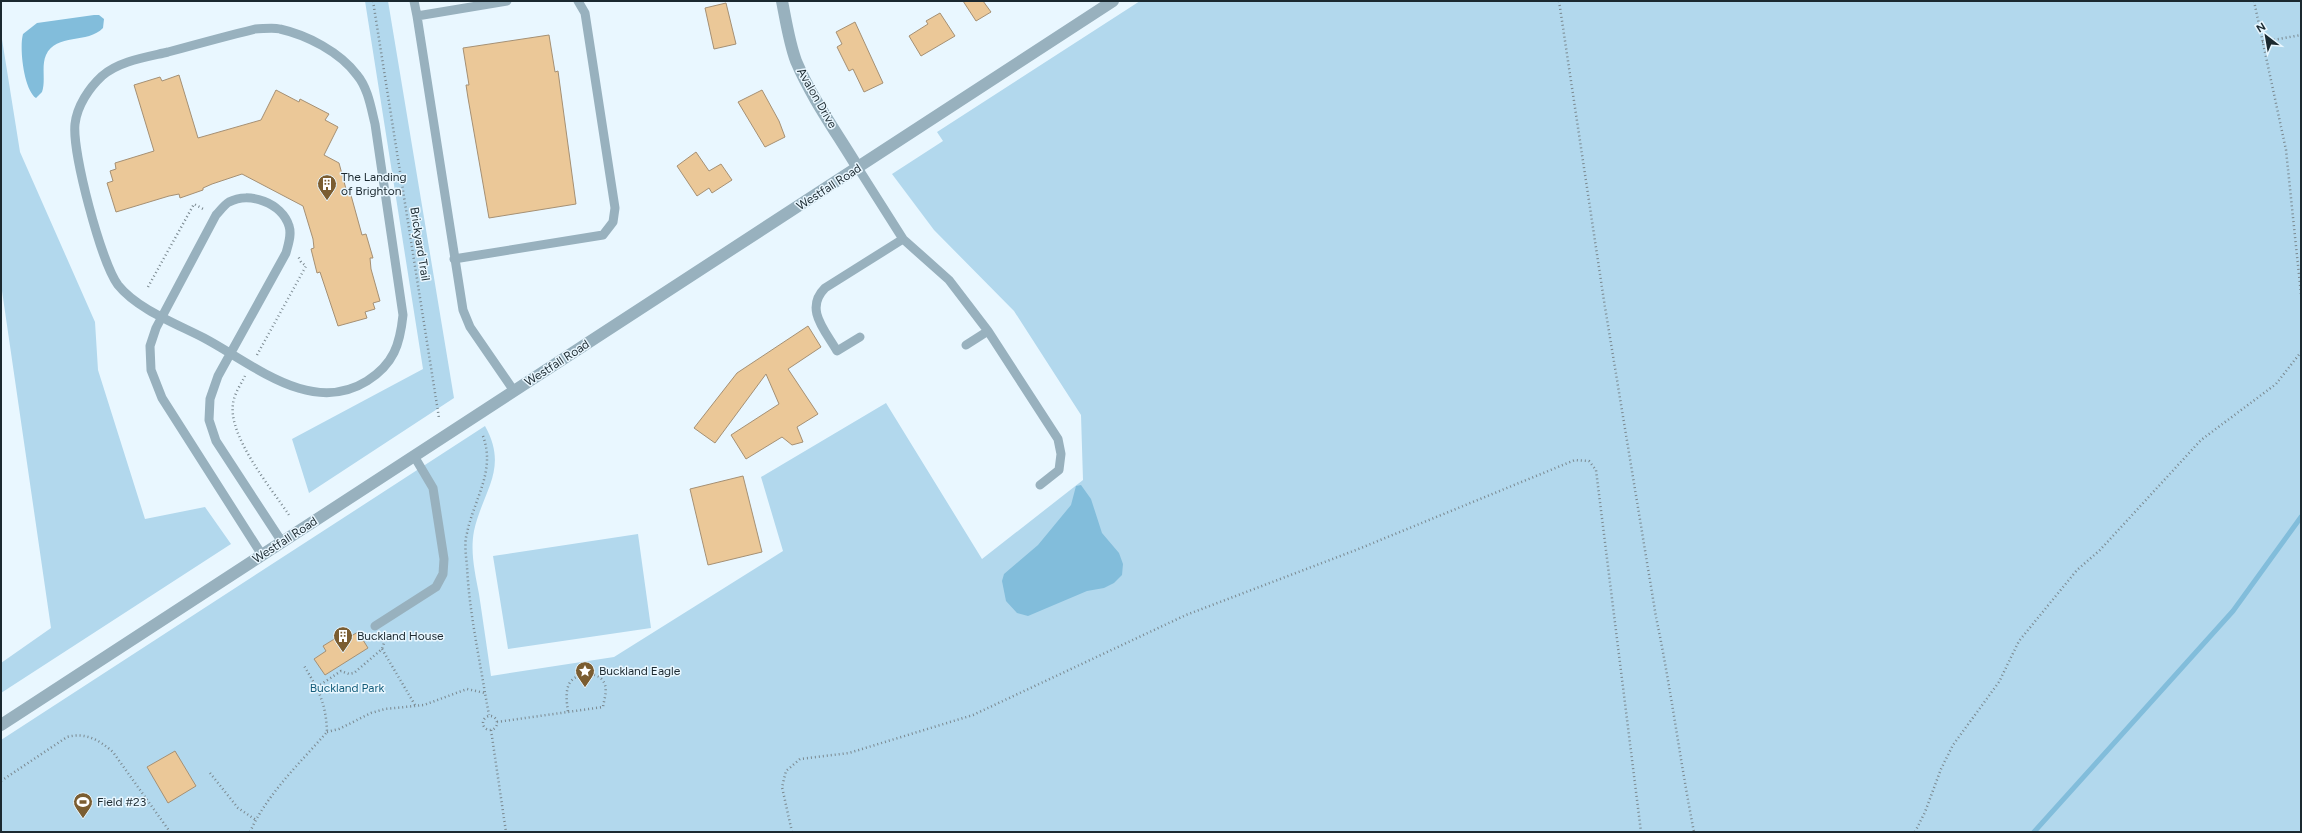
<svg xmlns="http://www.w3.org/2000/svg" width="2302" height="833" font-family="Figtree,sans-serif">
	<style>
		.green { fill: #b2d8ed }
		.water { fill: #82bddb }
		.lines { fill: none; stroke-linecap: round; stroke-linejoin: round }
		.stream { stroke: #82bddb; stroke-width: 5 }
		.building { fill: #ebc898; stroke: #a59074 }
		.path { stroke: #7a888f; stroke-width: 2.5; stroke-dasharray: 1 3; stroke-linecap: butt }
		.service { stroke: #98b1be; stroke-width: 9 }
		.minor { stroke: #98b1be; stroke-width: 12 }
		.tertiary { stroke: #98b1be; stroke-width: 12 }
		.labels { text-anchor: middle; stroke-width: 3; stroke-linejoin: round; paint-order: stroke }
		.street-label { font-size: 12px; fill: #1b2930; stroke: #e9f7ff }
		.poi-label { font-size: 12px; fill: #1b2930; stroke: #e9f7ff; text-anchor: start }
		.park-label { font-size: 12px; fill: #145d7b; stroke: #e9f7ff }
	</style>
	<rect width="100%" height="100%" fill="#e9f7ff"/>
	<!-- green -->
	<path class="green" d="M365 1H388L454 398 309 493 292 439 423 369Z
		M1140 1H2301V832H1V740L485 426C509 469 483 490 474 531 470 552 475 573 479 594 483 621 487 648 491 676L614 657 783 551 761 477 886 403 982 559 1083 480 1081 415 1014 311 934 230 892 174 943 141 937 132Z
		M1 33 20 152 95 322 98 370 145 519 205 507 231 544 1 693V663L51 628 1 284Z
		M638 534 651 628 508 649 493 556Z"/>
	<!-- water -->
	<path class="water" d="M94 15H99L104 19 103 28C88 44 56 33 46 55 41 66 46 81 42 92L36 98C24 90 19 48 23 34L37 23Z
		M1081 485 1091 499 1102 533 1119 553 1123 564 1122 575 1114 583 1104 588 1087 591 1028 616 1017 613 1006 601 1002 581 1004 574 1038 545 1071 505 1076 486Z"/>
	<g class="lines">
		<!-- stream -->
		<path class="stream" d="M2034 832 2233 611 2301 517"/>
	</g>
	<!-- building -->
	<path class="building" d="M963 1H983L991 12 976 21Z
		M726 3 736 44 714 49 705 8Z
		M940 13 955 36 921 56 909 36 928 24 926 21Z
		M855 22 883 83 864 92 853 69 849 71 837 47 842 44 836 32Z
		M549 35 555 72 558 71 576 204 489 218 468 98 466 85H469L463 48Z
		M179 75 198 138 261 120 276 90 299 102 300 99 329 114 325 120 338 127 324 155 339 163 346 189 349 188 362 235 366 234 373 258H370L371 269 380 301 373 303 375 309 365 312 367 318 338 326 320 272 317 273 311 249 314 248 313 239 303 206 242 174 212 184 203 188V190L180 198 179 194 169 196 116 212 107 183 113 181 110 171 116 169 115 163 154 151 134 85 160 77 162 81Z
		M762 90 779 121 785 137 765 147 738 102Z
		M696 152 709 171 721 164 732 180 712 193 709 188 697 196 677 166Z
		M808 326 821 347 788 369 818 414 797 427 803 442 792 445 782 437 746 459 731 435 779 404 766 374 715 443 694 428 737 373Z
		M743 476 762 552 708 565 690 489Z
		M358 632 368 648 325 675 314 659 326 651 323 646 336 638 339 643Z
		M175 751 196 786 168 803 147 767Z"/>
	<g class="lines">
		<!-- path -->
		<path class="path" d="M373 1 439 418
			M1559 1 1604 301 1656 617C1671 688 1680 761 1694 832
			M2254 1 2286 150 2301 294
			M2262 42 2301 35
			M148 287 194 204 205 210
			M257 355 306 266 301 262 298 256
			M245 376C241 384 234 394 233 404 228 436 271 488 289 515
			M483 436C496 471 474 499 467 533 464 543 466 556 467 566 469 609 478 651 485 693
			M382 649 415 705
			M317 687 341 671 349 674 354 673 382 649 384 643 381 637
			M483 723a7 7 0 1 1 14 0a7 7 0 1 1-14 0Z
			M497 722 603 707C604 700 607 692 605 685 601 670 576 671 569 684 565 693 567 703 568 712
			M491 730 506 832
			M327 732 339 729 371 713 385 709 424 705 467 689 485 693 489 715
			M210 773 238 808 256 820
			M1 781 67 737C86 732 99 740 113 752L170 832
			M250 832C267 794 300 763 327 732 326 702 318 689 303 664
			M792 832 782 787 786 771 800 759 849 753 973 715 1186 615 1356 550 1575 460 1589 461 1596 470 1641 832
			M1915 832 1925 812 1941 769 1953 745 1999 682 2019 641 2077 570 2100 550 2201 440 2276 384 2301 352"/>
		<!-- service -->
		<path class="service" d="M414 1 417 16
			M507 1 417 16 463 310 470 327 514 391
			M255 29C263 29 272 27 280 29 307 35 340 52 357 75 368 88 371 108 375 124L403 315C400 344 394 364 367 381 311 416 253 364 204 338 177 324 137 309 118 285 101 262 72 152 75 124 77 106 89 88 102 76 119 61 147 57 168 52 197 44 226 36 255 29Z
			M858 168 903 239 949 280 988 331 1058 439 1061 454 1059 470 1040 485
			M454 259 603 235 613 222 615 208 585 13 578 1
			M860 337 837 351C825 330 804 309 825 288L903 239
			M966 345 988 331
			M262 555 162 398 151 370 150 346 156 328 216 215C220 211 224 205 229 202 249 191 282 203 289 226 292 235 288 245 286 253L218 376 210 399 209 420 216 441 282 542
			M375 626 436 587 443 574 444 559 433 488 414 456"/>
		<!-- minor -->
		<path class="minor" d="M782 1C786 21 789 42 796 61 812 99 837 133 858 168"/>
		<!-- tertiary -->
		<path class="tertiary" d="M1 725 1113 1"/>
	</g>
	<!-- icons -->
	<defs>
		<g id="building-pin" transform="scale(1)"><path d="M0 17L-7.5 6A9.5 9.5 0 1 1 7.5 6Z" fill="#7b5d31" stroke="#e9f7ff"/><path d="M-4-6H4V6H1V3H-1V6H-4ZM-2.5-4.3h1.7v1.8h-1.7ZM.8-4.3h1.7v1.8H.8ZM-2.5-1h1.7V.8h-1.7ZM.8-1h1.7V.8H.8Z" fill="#fff"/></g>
		<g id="sight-pin" transform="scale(1)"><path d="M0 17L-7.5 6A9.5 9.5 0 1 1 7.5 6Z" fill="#7b5d31" stroke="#e9f7ff"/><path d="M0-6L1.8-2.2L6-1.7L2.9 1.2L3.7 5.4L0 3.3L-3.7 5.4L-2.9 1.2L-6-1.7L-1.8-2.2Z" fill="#fff"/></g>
		<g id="stadium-pin" transform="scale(1)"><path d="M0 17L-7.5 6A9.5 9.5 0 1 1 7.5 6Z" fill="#7b5d31" stroke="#e9f7ff"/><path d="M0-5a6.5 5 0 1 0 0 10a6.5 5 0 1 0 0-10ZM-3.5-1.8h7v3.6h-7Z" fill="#fff"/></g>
	</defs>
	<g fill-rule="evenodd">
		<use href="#building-pin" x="327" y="184"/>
		<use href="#building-pin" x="343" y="636"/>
		<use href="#sight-pin" x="585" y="671"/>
		<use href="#stadium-pin" x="83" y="802"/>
	</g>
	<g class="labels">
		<!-- street labels -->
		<g class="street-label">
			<text transform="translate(817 98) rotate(60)" y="4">Avalon Drive</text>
			<text transform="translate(829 187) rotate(-33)" y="4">Westfall Road</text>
			<text transform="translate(420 244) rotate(81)" y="4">Brickyard Trail</text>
			<text transform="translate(557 363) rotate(-33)" y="4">Westfall Road</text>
			<text transform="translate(285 540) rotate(-33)" y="4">Westfall Road</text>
		</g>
		<!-- poi labels -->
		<g class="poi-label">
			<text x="341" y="181">The Landing<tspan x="341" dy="14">of Brighton</tspan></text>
			<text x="357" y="640">Buckland House</text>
			<text x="599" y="675">Buckland Eagle</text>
			<text x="97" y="806">Field #23</text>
		</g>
		<!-- park labels -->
		<g class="park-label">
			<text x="347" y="692">Buckland Park</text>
		</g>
	</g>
	<!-- border -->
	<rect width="2302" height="833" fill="none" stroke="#1b2930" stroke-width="4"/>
	<!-- north arrow -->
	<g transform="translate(2266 36) rotate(329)" stroke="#e9f7ff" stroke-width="3" paint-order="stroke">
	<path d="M0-3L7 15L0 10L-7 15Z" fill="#1b2930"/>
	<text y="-6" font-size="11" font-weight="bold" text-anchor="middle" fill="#1b2930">N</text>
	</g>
</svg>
